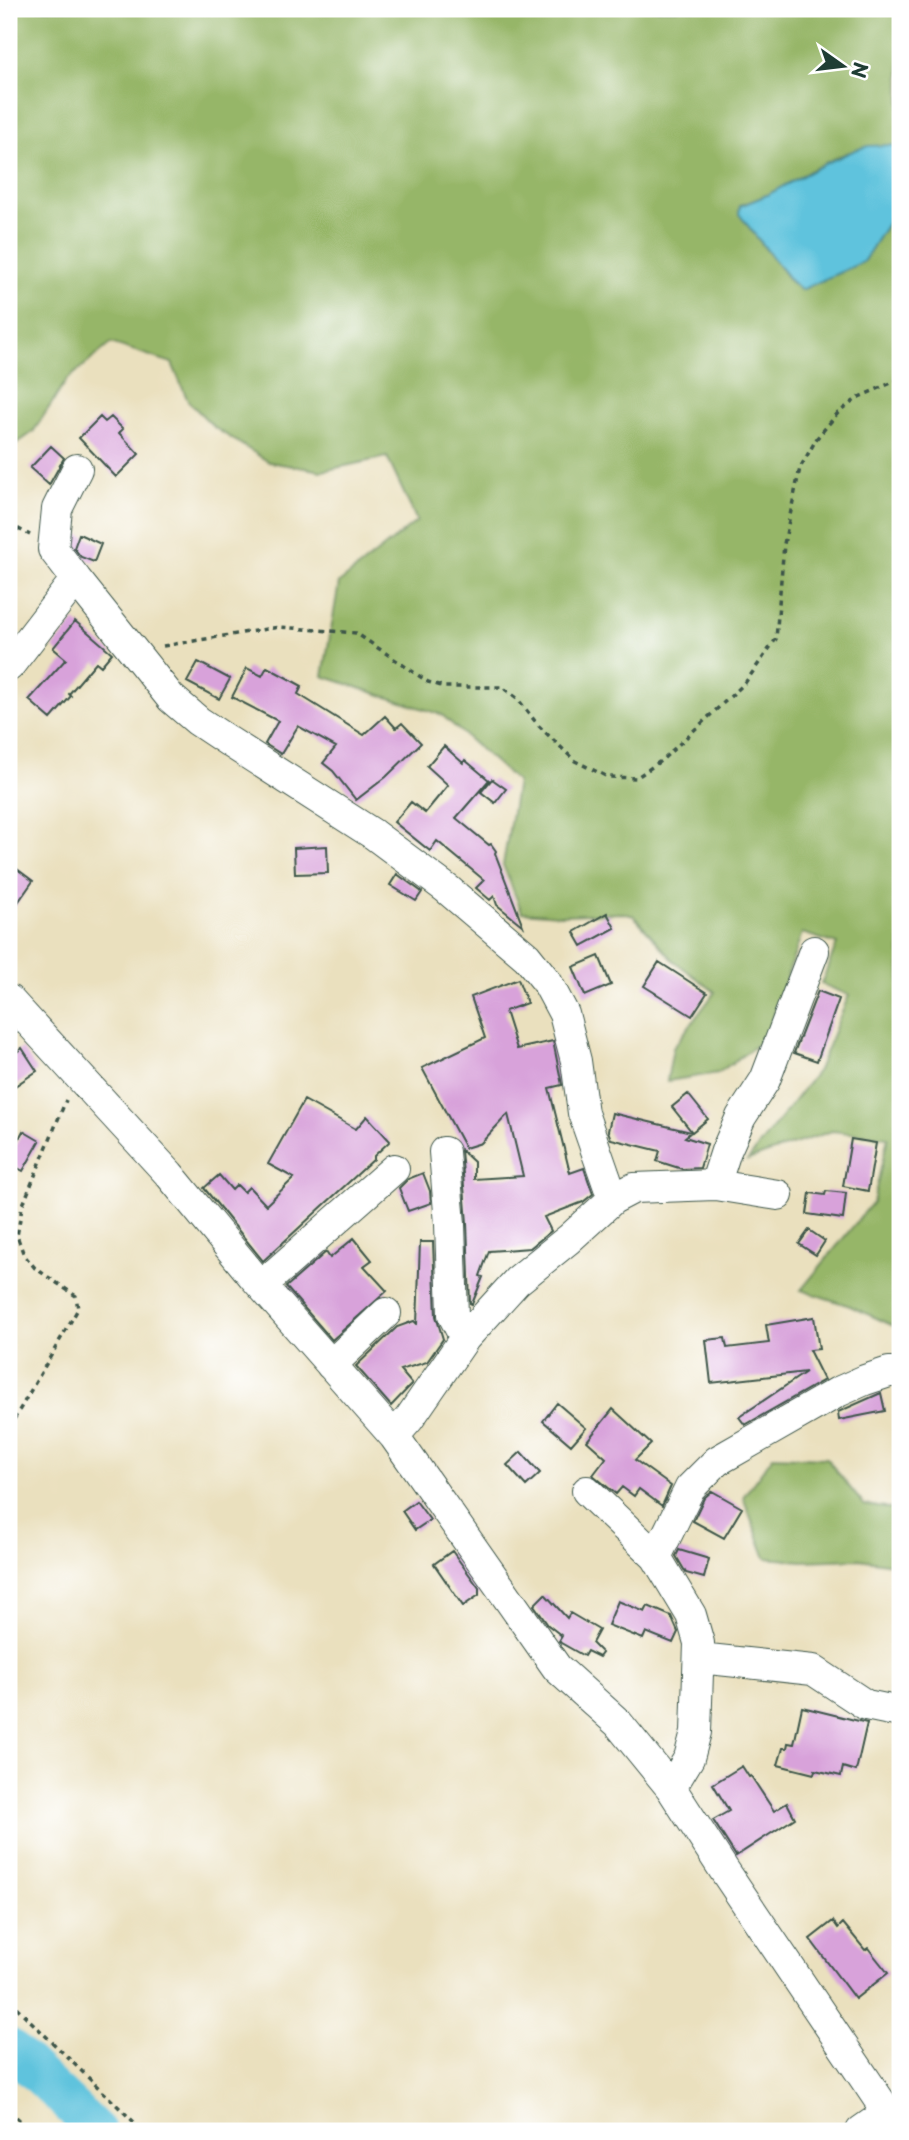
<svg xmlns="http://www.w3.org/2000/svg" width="909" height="2140" font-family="'Playpen Sans',sans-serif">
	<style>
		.forest { fill: #96b668; stroke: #5a7a4e; stroke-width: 2 }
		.water { fill: #5fc3dd; stroke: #3f8088; stroke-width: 2 }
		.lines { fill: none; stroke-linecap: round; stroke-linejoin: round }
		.river { stroke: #5fc3dd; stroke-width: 38 }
		.building { fill: #d8a2da }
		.minor-casing { stroke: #3d5549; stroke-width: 32 }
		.path { stroke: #3d5549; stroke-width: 3.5; stroke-dasharray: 5 5; stroke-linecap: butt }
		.minor { stroke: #fff; stroke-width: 30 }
	</style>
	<rect width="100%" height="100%" fill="#fff"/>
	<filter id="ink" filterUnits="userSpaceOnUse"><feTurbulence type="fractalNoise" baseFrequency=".0143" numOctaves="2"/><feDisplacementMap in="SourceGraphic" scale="14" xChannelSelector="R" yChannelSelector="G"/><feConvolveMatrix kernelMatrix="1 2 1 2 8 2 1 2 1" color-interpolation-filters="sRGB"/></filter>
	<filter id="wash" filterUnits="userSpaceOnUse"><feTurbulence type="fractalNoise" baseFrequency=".00686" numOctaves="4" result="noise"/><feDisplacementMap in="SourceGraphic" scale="28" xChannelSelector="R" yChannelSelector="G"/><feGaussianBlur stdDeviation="1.57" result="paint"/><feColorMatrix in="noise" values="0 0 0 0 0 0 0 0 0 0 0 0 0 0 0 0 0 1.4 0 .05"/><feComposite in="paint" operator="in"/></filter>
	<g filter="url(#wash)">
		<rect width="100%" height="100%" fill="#eae0be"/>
		<!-- forest -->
		<path class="forest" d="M9 9H900V148C858 136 807 174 771 193 761 198 751 202 740 205L739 214 790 281 801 290 863 262 900 203V1329L850 1306 801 1290 873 1202 888 1137 832 1131 748 1160 818 1070 849 995 821 984 837 944 802 933 765 1039 718 1073 667 1081 673 1048 715 992 674 961 634 916 623 913 559 915 522 912 503 865 517 782 442 715 323 676 339 583 417 521 387 457 322 471 269 462 215 428 188 401 172 363 111 343 67 380 33 432 9 449Z
			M773 1456 826 1458 864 1505 900 1510V1565L859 1559 802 1561 766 1558 743 1497Z"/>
		<!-- water -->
		<path class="water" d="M891 145 900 148V203L863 262 801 290 791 281 739 214 740 206 767 195 822 165 855 150 868 146Z"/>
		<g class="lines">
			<!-- river -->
			<path class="river" d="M9 2047 97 2131"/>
		</g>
		<g id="blocks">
			<!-- building -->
			<path class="building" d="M100 417 105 422 111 417 123 429 119 433 139 454 116 477 79 438Z
				M51 446 64 458 49 485 30 468Z
				M79 534 101 544 94 562 81 557 74 548Z
				M75 621 112 653 101 666 96 662 69 694 71 696 51 719 29 700 66 659 53 648Z
				M198 662 230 679 219 699 187 682Z
				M267 667 302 686 298 694 364 735 385 716 396 728 402 723 421 743 386 777 356 800 333 771 323 763 336 747 298 726 281 754 265 744 278 721 232 697 247 668 262 676Z
				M444 746 463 763 465 760 489 780 456 818 489 845 491 844 496 851 495 853 523 926 497 905 494 896 490 900 476 888 484 880 437 841 430 851 394 822 411 802 425 813 448 785 427 766Z
				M492 779 506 789 495 803 481 792Z
				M327 846 328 873 295 874 294 848Z
				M9 863 33 881 9 915Z
				M397 874 422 892 416 901 390 885Z
				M607 913 615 928 582 946 574 932Z
				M599 956 611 985 585 996 573 967Z
				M659 962 707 993 692 1016 644 986Z
				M518 979 527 1003 505 1011 517 1049 553 1041 562 1085 549 1088 570 1173 584 1168 593 1194 583 1202 544 1217 551 1231 530 1248 489 1251 480 1276 483 1277 472 1304 470 1303 467 1223 461 1150 474 1162V1179L523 1176 508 1114 481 1143 465 1148 422 1068 485 1038 471 997Z
				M818 991 839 999 817 1061 794 1053Z
				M22 1048 37 1071 9 1090V1058Z
				M688 1094 708 1119 692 1132 672 1107Z
				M304 1100 356 1129 367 1116 390 1141 374 1156V1159L263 1261 204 1188 219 1175 232 1190 237 1185 244 1192 249 1187 266 1205 294 1178 268 1164Z
				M612 1113 691 1132 685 1137 707 1144 700 1168 682 1169 657 1161 660 1151 611 1139 608 1131Z
				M23 1131 40 1141 23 1171 9 1163V1157Z
				M851 1139 876 1143 868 1191 843 1186Z
				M423 1173 430 1191 431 1203 408 1211 399 1188 408 1179Z
				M826 1191 846 1193 843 1219 807 1214 810 1193 825 1195Z
				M809 1230 825 1241 816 1255 799 1244Z
				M354 1238 372 1260 364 1266 387 1291 332 1340 286 1287 326 1252 330 1258Z
				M420 1242H433L436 1316 443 1339 427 1362 400 1370 412 1384 391 1406 356 1366 397 1327 414 1321 417 1324Z
				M814 1317 819 1349 809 1350 824 1380 745 1425 739 1417 806 1372 711 1383 706 1340 725 1338 727 1348 769 1343 766 1325Z
				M881 1393 885 1411 839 1420 838 1412Z
				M557 1403 586 1428 571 1445 543 1421Z
				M613 1409 651 1444 635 1460 671 1486 662 1506 639 1489 634 1496 622 1487 616 1494 593 1475 606 1458 587 1441Z
				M521 1452 540 1473 526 1486 507 1465Z
				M712 1491 742 1508 724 1538 693 1521 704 1498Z
				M416 1501 430 1520 415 1530 402 1511Z
				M679 1550 709 1559 704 1578 686 1573 676 1556Z
				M452 1551 479 1588V1595L463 1606 434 1564Z
				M545 1594 567 1618 570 1613 599 1630 592 1643 602 1653 599 1657 587 1651 584 1656 561 1643 559 1641 562 1636 548 1625 534 1605Z
				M618 1601 645 1612 648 1606 671 1616 678 1632 673 1643 646 1632 643 1639 608 1625Z
				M802 1707 867 1723 856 1771 843 1767 841 1776 815 1770 814 1774 778 1765 783 1748H787L788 1743 794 1744Z
				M742 1766 749 1777 751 1776 774 1811 787 1803 795 1818 736 1856 713 1820 729 1811 713 1784Z
				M833 1921 838 1928 843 1923 865 1950 868 1948 888 1973 855 1999 810 1939Z"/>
		</g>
	</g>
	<g filter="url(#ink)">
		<use href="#blocks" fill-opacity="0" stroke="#3d5549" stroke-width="2"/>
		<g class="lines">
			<!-- minor casing -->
			<g class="minor-casing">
				<path id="minor" d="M76 579 53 549 57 509 77 469
					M9 666 76 579 171 698 198 721 228 741 373 834 447 889 527 957 547 982 564 1014 576 1061 583 1113 613 1199 569 1239 517 1281 465 1338 409 1419 394 1436
					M9 1000 169 1174 253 1276 394 1436 557 1668 618 1723 671 1788 724 1870 900 2131
					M444 1152 450 1224 453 1315 465 1338
					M715 1185 726 1151 741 1117 765 1080 814 951
					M613 1199 634 1188 715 1185 778 1195
					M262 1285 394 1169
					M331 1365 386 1313
					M587 1491 656 1557
					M699 1658 813 1670 866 1705 900 1712
					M671 1788 689 1758 696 1732 699 1643 691 1615 656 1557 690 1488 717 1461 838 1392 865 1380 889 1372H900
					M861 2131 888 2112"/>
			</g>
			<!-- path -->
			<path class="path" d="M9 524 30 535
				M163 646 279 627 356 633 428 682 445 687H502L517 698 538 725 575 761 608 777 636 778 662 760 745 683 776 639 784 544 800 468 817 438 838 413 859 397 900 379
				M9 1428 78 1309 76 1296 35 1268 24 1255 17 1236 22 1207 66 1100
				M9 2000 143 2131
				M9 2110 31 2131"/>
			<!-- minor -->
			<use href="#minor" class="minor"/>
		</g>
	</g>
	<!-- margin -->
	<rect width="909" height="2140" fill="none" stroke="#fff" stroke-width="35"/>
	<!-- north arrow -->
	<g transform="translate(843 66) rotate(104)" stroke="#ffffff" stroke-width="5" paint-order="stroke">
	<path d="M0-5L12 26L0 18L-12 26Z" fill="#1f3d34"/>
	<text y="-10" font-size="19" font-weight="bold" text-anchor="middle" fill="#1f3d34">N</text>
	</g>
</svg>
